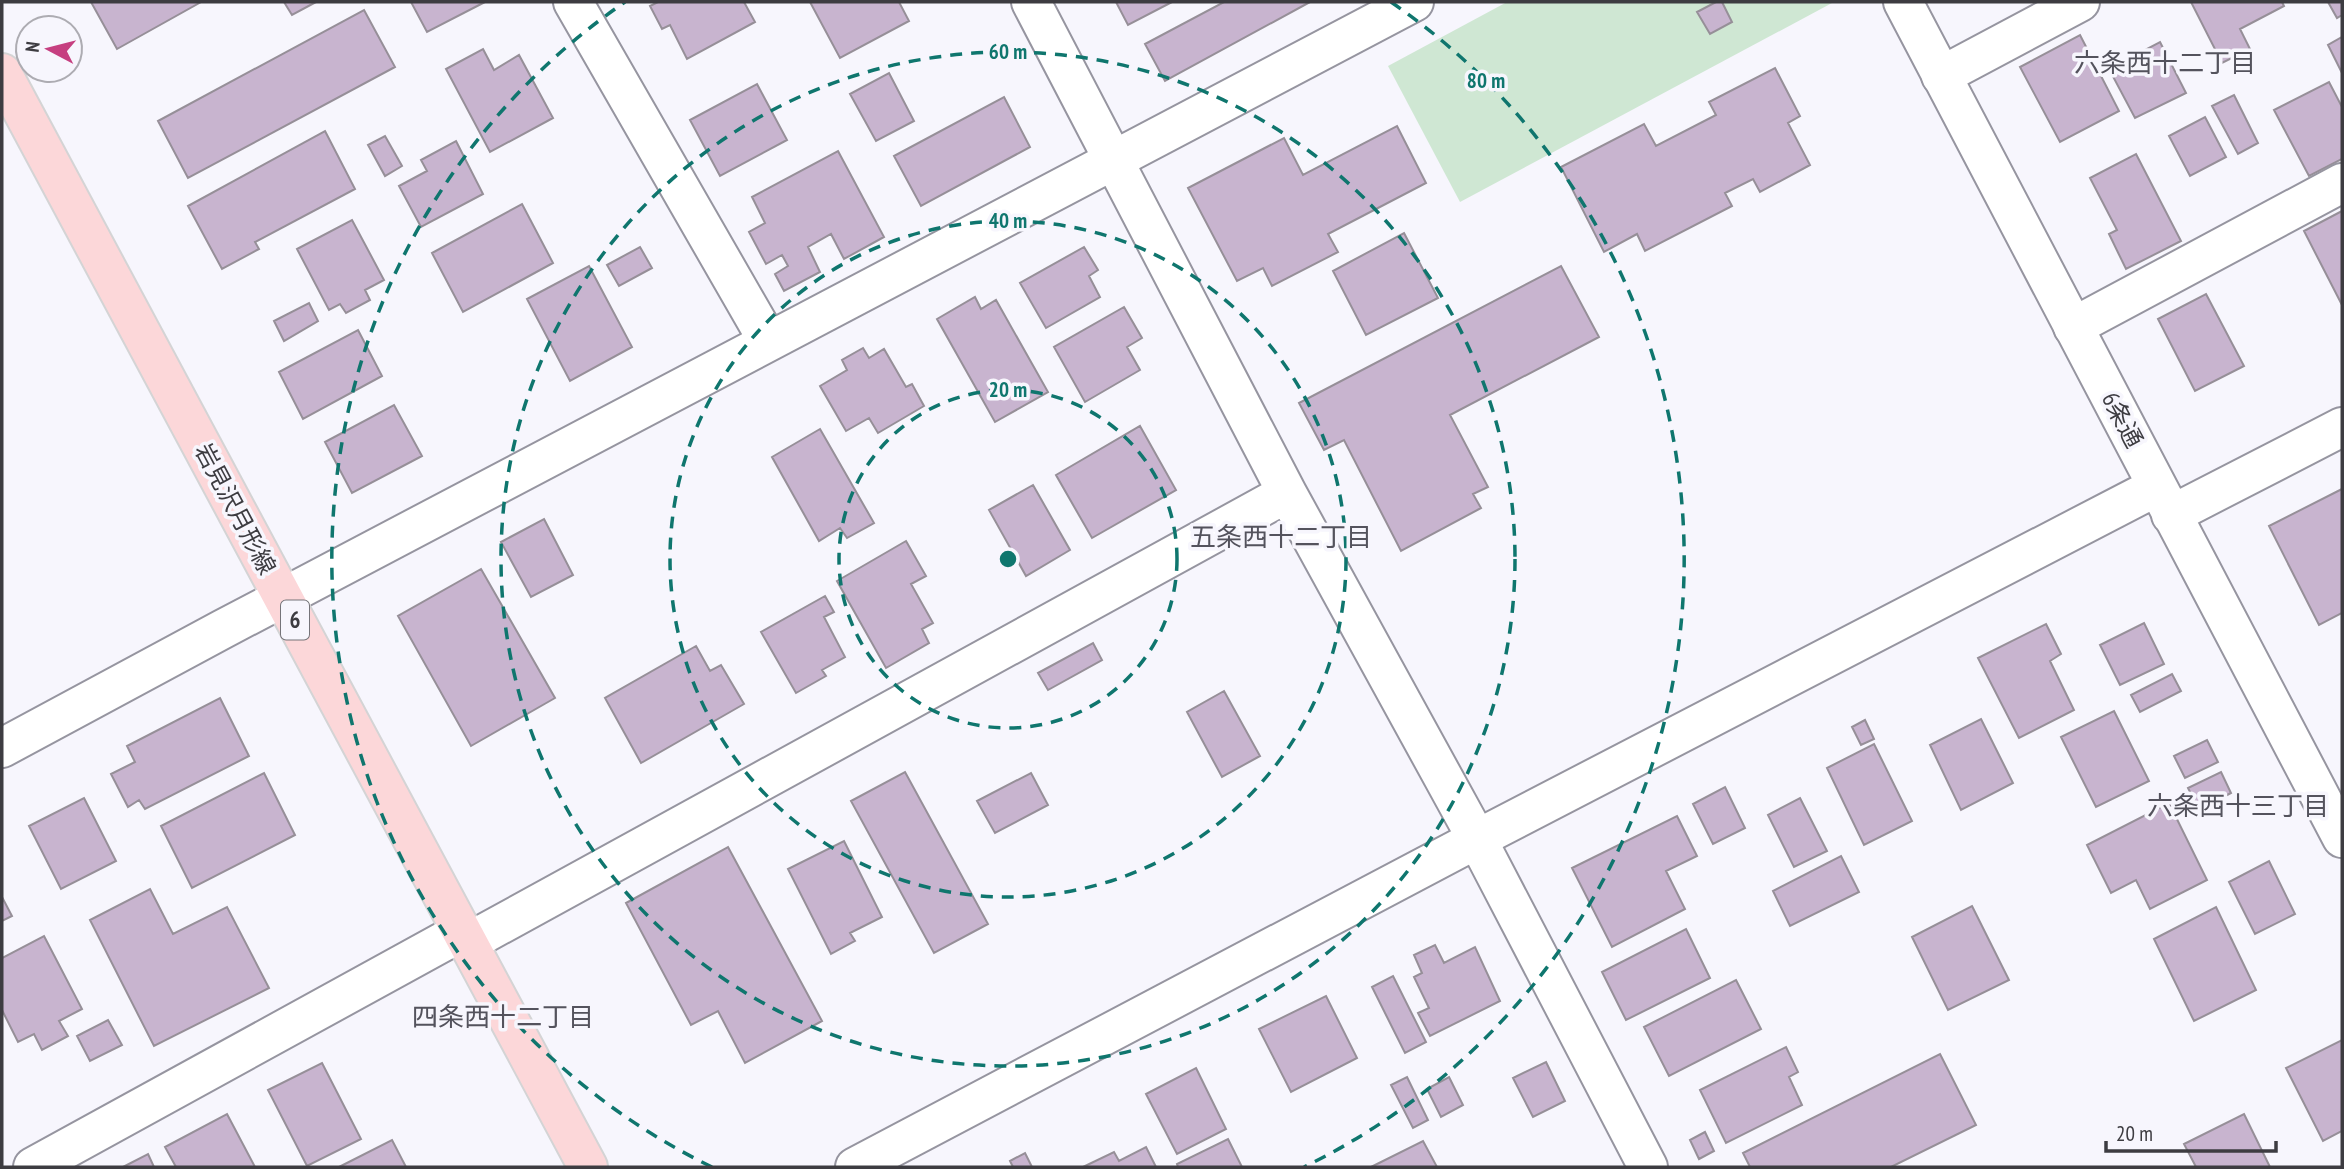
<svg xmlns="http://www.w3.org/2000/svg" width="2344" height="1169" font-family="'PT Sans Narrow','Noto Sans JP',sans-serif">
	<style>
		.green { fill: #cfe7d3 }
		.building { fill: #c8b4cf; stroke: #968f98; stroke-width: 2 }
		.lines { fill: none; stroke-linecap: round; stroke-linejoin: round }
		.minor-casing { stroke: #9695a0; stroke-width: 42 }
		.tertiary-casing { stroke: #9695a0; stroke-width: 42 }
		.primary-casing { stroke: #d4d4d5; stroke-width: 42 }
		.minor { stroke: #fff; stroke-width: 38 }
		.tertiary { stroke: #fff; stroke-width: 38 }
		.primary { stroke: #fcd7d9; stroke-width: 38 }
		.ring { fill: none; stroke: #0f766e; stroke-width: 3.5; stroke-dasharray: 12 9 }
		.labels { text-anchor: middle; stroke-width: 7; stroke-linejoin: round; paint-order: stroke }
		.shield { fill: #f7f6fd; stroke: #757479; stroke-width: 2 }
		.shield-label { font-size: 23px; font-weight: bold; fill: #3d3c41 }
		.street-label { font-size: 24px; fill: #3d3c41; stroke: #f7f6fd }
		.neighbourhood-label { font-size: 26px; fill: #54535d; stroke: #f7f6fd }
		.centre { fill: #0f766e; stroke: #f7f6fd; stroke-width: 3.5 }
		.ring-label { font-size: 21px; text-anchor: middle; font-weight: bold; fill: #0f766e; stroke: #f7f6fd; stroke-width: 7; stroke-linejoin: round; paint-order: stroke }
	</style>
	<rect width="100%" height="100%" fill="#f7f6fd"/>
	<!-- green -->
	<path class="green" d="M1507 2H1831L1832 3 1460 202 1388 66Z"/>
	<!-- building -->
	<path class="building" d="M91 2H201L117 49Z
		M284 2H316L292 15Z
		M411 2H485L427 32Z
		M658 2H744L755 22 687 59 670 25 662 29 650 6Z
		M810 2H899L909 21 840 58Z
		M1116 2H1172L1128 25Z
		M1224 2H1310L1165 81 1145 44Z
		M1716 2H1722L1732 22 1710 34 1697 12Z
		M2191 2H2282L2284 6 2240 29 2250 49 2222 63Z
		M2328 2H2342V15L2337 18Z
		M364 10 395 67 188 178 158 121Z
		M2080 35 2119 111 2060 142 2020 67Z
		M2342 37V73L2328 45Z
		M2160 42 2186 93 2135 118 2109 69Z
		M483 49 494 70 519 55 553 118 490 152 446 69Z
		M1775 68 1800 116 1788 123 1810 165 1760 192 1753 179 1725 193 1732 206 1645 251 1637 234 1604 252 1561 167 1644 124 1656 146 1716 115 1709 102Z
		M889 73 914 121 876 141 850 94Z
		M2329 82 2342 107V159L2309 176 2274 110Z
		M757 84 787 140 720 176 690 120Z
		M2234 95 2258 143 2238 154 2212 106Z
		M1004 97 1030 147 921 206 894 156Z
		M2205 117 2226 157 2190 176 2169 136Z
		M1397 126 1426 183 1328 234 1338 252 1272 286 1263 268 1237 281 1188 188 1284 138 1303 175Z
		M325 131 355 189 255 242 259 249 222 269 188 206Z
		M385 136 402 166 385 176 368 145Z
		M456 141 483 194 421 227 399 186 427 171 421 160Z
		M838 151 884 237 844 259 831 234 808 247 820 272 784 291 775 274 788 266 782 255 766 264 749 232 765 223 752 197Z
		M2136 154 2181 241 2126 269 2109 234 2117 230 2090 178Z
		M522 204 553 263 463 312 432 253Z
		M2342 211V305L2304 231Z
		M352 220 384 280 365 290 370 300 346 313 340 304 329 310 297 249Z
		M1404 233 1438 298 1366 335 1333 271Z
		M640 247 652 268 619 286 607 265Z
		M1084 247 1098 270 1089 276 1100 297 1046 328 1020 283Z
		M589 266 632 347 570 381 527 299Z
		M1561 266 1599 337 1450 415 1488 487 1473 494 1481 508 1401 551 1344 440 1324 450 1299 403Z
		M2206 294 2244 366 2195 391 2158 319Z
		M975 297 981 309 996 300 1048 392 995 422 937 319Z
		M309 303 318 321 284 341 274 321Z
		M1124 307 1142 338 1127 347 1140 370 1085 402 1054 347Z
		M358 330 382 376 303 419 279 372Z
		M863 348 869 358 884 349 906 387 912 384 924 406 878 433 869 418 846 431 820 386 847 370 842 360Z
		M394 405 422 456 352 493 325 442Z
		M1140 426 1176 490 1092 538 1056 475Z
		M820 429 874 523 847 538 840 528 819 541 772 457Z
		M1033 485 1070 550 1026 576 989 510Z
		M2342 489V613L2319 625 2269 526Z
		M544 519 573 575 531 597 501 542Z
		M906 541 926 576 911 584 933 623 922 629 929 643 886 668 837 581Z
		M481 569 555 698 471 746 398 616Z
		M825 596 834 612 824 617 845 657 822 670 826 676 796 693 761 632Z
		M2144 623 2164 664 2120 685 2100 645Z
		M2046 624 2061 654 2050 661 2074 710 2019 738 1978 658Z
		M1093 643 1102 660 1048 690 1038 673Z
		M696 646 710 671 721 665 744 704 641 763 605 698Z
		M2172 674 2181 691 2140 712 2131 695Z
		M1224 691 1260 756 1222 777 1187 712Z
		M220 698 249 756 145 809 139 800 128 807 111 774 135 762 127 746Z
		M2114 711 2149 781 2096 807 2061 737Z
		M1981 719 2013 783 1961 810 1930 745Z
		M1865 720 1874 739 1861 745 1852 727Z
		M2207 740 2218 762 2185 778 2174 756Z
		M1874 744 1912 821 1864 845 1827 768Z
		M905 772 988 924 934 953 851 801Z
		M2221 772 2231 793 2199 810 2188 788Z
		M264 773 295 835 192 888 161 826Z
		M1031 773 1048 805 995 833 977 801Z
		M1725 787 1745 828 1713 844 1693 804Z
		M84 798 116 861 61 889 29 826Z
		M1800 798 1827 851 1794 867 1768 815Z
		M2169 803 2207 880 2150 909 2136 880 2111 893 2087 845Z
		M1677 816 1697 856 1666 871 1685 909 1612 947 1572 868Z
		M844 841 882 917 850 933 855 941 831 954 788 869Z
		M728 847 822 1021 745 1063 718 1011 691 1025 626 903Z
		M1841 856 1859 892 1790 926 1773 891Z
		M2269 861 2295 914 2255 934 2229 882Z
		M150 889 173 934 227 907 269 988 154 1046 90 920Z
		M2 897 12 916 2 921Z
		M1972 906 2009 980 1948 1010 1912 937Z
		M2216 907 2256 990 2194 1021 2154 939Z
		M1686 929 1710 978 1626 1020 1602 972Z
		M44 936 82 1009 59 1021 68 1036 42 1050 34 1034 18 1042 2 1010V958Z
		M1435 945 1444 963 1475 947 1500 1001 1430 1036 1418 1013 1429 1008 1414 977 1422 973 1414 955Z
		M1393 976 1426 1042 1405 1053 1372 987Z
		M1736 980 1761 1029 1669 1076 1644 1027Z
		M1326 996 1357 1058 1291 1092 1259 1029Z
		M108 1020 122 1045 90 1061 77 1036Z
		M2342 1040V1131L2323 1141 2286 1068Z
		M1786 1047 1798 1072 1789 1077 1802 1105 1726 1143 1700 1090Z
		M1940 1054 1976 1125 1891 1167H1750L1743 1153Z
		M1546 1062 1565 1101 1533 1117 1513 1078Z
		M322 1063 361 1139 307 1166 268 1090Z
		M1196 1068 1226 1129 1177 1154 1146 1094Z
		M1407 1077 1428 1120 1413 1128 1391 1085Z
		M1449 1077 1463 1105 1441 1117 1427 1089Z
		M227 1114 255 1167H176L165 1147Z
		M2244 1114 2270 1167H2196L2184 1144Z
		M1705 1132 1714 1151 1699 1159 1690 1140Z
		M1228 1139 1242 1167H1178L1177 1164Z
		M392 1140 406 1167H339Z
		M1423 1141 1437 1167H1371Z
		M1146 1147 1156 1167H1083L1114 1152 1119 1161Z
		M1025 1153 1032 1167H1013L1010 1161Z
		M148 1154 154 1167H123Z"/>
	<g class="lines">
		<!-- minor casing -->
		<g class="minor-casing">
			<path id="minor" d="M573 2 768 341
				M1031 2 1287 493 1477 839 1648 1167
				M1941 76 2080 2
				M2073 327 2342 183
				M2171 515 2342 427
				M2 748 223 629 1414 2
				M467 943 1287 493
				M33 1167 461 932"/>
		</g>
		<!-- tertiary casing -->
		<g class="tertiary-casing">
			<path id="tertiary" d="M1903 2 2342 838
				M855 1167 1477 839 2156 487"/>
		</g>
		<!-- primary casing -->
		<g class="primary-casing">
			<path id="primary" d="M2 73 588 1167"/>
		</g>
		<!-- minor -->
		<use href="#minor" class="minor"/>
		<!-- tertiary -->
		<use href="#tertiary" class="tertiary"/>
		<!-- primary -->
		<use href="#primary" class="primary"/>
	</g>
	<!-- distance rings -->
	<g class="ring">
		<circle cx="1008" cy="559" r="169"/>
		<circle cx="1008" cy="559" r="338"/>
		<circle cx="1008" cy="559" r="507"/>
		<path d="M712 1167A676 676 0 0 1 625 2M1391 2A676 676 0 0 1 1304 1167"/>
	</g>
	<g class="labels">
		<!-- shield labels -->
		<rect class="shield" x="281" y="600.5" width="28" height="39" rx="5"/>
		<g class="shield-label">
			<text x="295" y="628">6</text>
		</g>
		<!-- street labels -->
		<g class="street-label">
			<text transform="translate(2122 420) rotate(62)" y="8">6条通</text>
			<text transform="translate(235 509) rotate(62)" y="8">岩見沢月形線</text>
		</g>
		<!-- neighbourhood labels -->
		<g class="neighbourhood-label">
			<text x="2165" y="72">六条西十二丁目</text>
			<text x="1281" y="546">五条西十二丁目</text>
			<text x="2238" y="815">六条西十三丁目</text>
			<text x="503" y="1026">四条西十二丁目</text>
		</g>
	</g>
	<circle cx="1008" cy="559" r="10" class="centre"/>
	<g class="ring-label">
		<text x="1008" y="59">60 m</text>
		<text x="1486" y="88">80 m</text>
		<text x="1008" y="228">40 m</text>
		<text x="1008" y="397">20 m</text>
	</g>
	<!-- border -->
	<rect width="2344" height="1169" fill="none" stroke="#3d3c41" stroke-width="7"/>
	<!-- north arrow -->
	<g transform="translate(49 49) rotate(277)"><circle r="33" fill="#f7f6fd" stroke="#adacb2" stroke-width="2"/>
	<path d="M0-5L12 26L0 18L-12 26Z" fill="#c63f80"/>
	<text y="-10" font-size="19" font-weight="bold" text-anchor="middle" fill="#3d3c41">N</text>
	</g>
	<!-- scale -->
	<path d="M2106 1141v10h170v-10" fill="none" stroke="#3d3c41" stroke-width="3.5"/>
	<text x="2116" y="1141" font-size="21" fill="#3d3c41" stroke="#f7f6fd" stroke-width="5" paint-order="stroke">20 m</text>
</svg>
